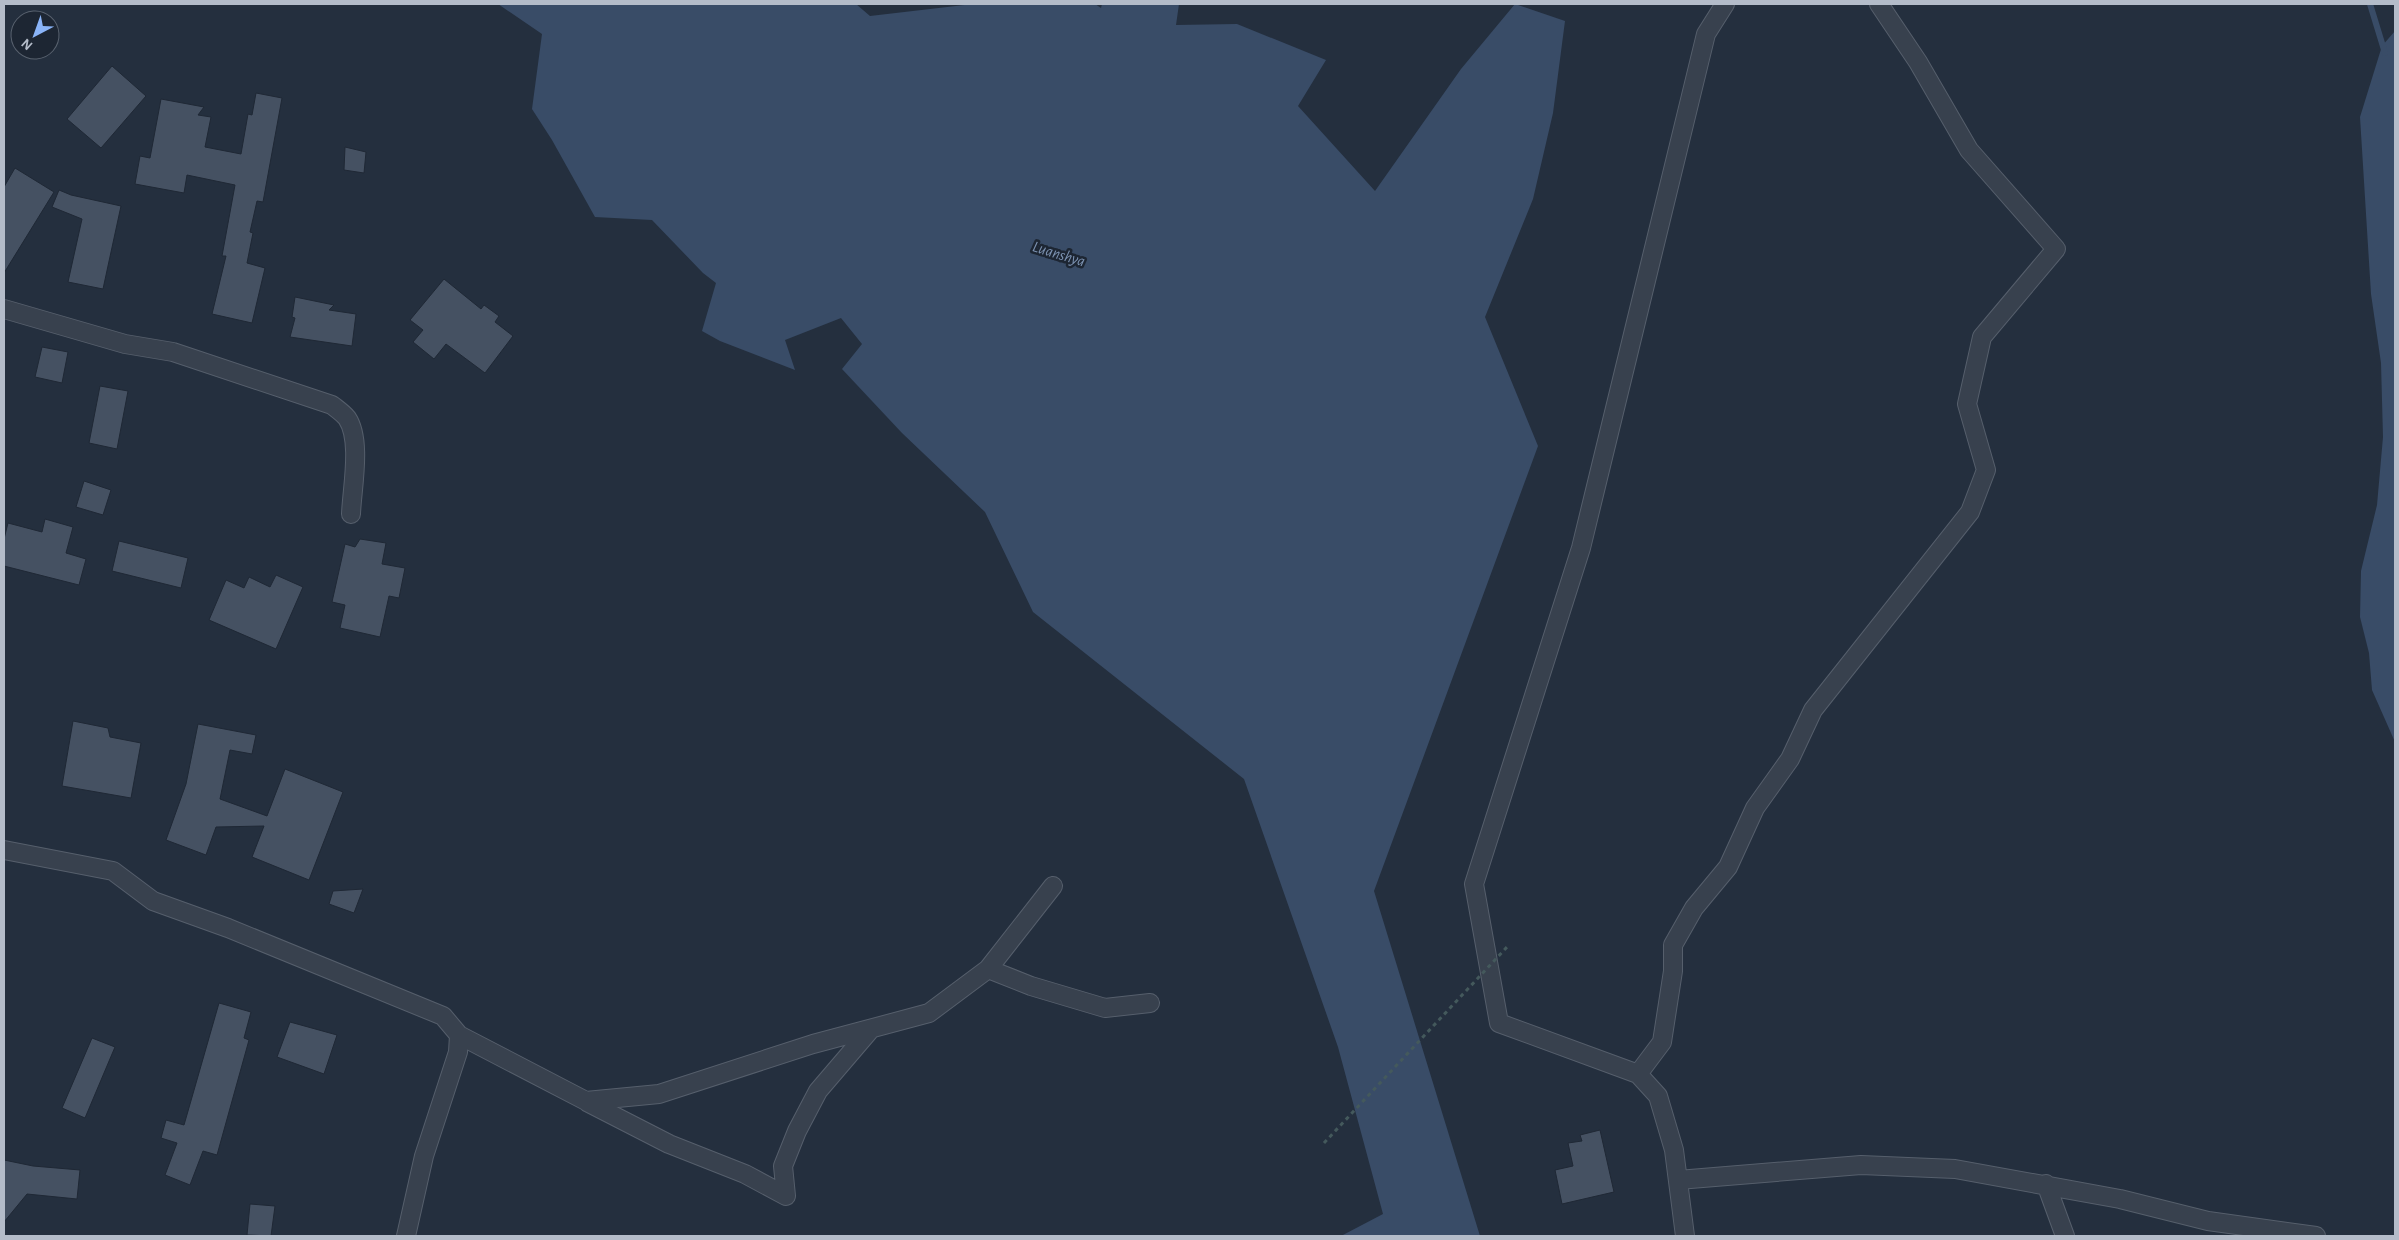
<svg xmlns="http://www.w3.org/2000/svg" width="2399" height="1240" font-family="'Alegreya Sans',sans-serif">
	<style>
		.water { fill: #394c67 }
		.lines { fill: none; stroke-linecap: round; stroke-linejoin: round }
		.stream { stroke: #394c67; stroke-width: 6 }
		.building { fill: #455162; stroke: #1f2835 }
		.street-casing { stroke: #565f6c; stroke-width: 20 }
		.street { stroke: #38414e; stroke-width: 18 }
		.path-bridge { stroke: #44595c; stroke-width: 3; stroke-dasharray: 4 4; stroke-linecap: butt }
		.labels { text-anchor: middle; stroke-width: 5; stroke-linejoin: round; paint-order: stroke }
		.water-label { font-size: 16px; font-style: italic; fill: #7c92b1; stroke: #1d2633 }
	</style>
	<rect width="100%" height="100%" fill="#242f3e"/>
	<!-- water -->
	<path class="water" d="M498 4H856L870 16 973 4H1095L1101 8 1102 4H1179L1176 25 1237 24 1326 60 1298 106 1375 191 1461 69 1515 4 1565 21 1553 113 1533 199 1485 317 1538 446 1374 891 1480 1236H1341L1383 1214 1338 1047 1244 779 1033 612 985 512 902 433 842 369 862 344 841 318 785 340 795 370 720 341 702 331 716 283 703 273 652 220 595 217 552 140 532 109 542 34Z
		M2395 31V742L2372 690 2369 653 2360 617 2361 571 2377 505 2383 437 2381 363 2371 294 2360 117 2382 46Z"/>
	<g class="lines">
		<!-- stream -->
		<path class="stream" d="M2370 4 2385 53"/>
	</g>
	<!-- building -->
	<path class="building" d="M112 66 146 96 101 148 67 119Z
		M256 93 282 98 263 202 257 201 250 232 253 233 247 263 265 268 252 323 212 314 226 256H222L235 185 187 175 184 193 135 184 140 156 150 158 161 99 204 107 198 115 211 117 205 147 241 154 248 114 252 115Z
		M345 147 366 152 364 173 344 170Z
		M15 168 54 192 4 273V187Z
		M59 190 71 195 121 206 103 289 68 282 82 219 52 207Z
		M444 279 481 309 484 305 499 316 495 322 513 336 485 373 446 344 434 359 413 342 423 330 410 320Z
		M295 297 334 305 329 310 356 314 352 346 290 337 295 318 292 317Z
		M42 347 68 352 62 383 35 377Z
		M100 386 128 391 117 449 89 443Z
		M84 481 111 490 103 515 76 507Z
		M45 519 73 527 66 553 86 559 79 585 4 566V539L8 523 42 532Z
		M360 539 386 543 382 564 405 568 399 598 389 596 380 637 340 628 345 605 332 602 345 544 355 547Z
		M119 541 188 558 181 588 112 571Z
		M276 575 303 587 276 649 209 620 226 580 244 588 249 577 270 587Z
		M73 721 108 728 110 737 141 743 131 798 62 786Z
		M198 724 256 735 252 754 230 750 220 799 267 816 285 769 343 792 309 880 252 857 264 826 216 827 206 855 166 840 186 784Z
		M363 889 354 913 329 904 333 891Z
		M219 1003 251 1012 244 1038 249 1040 217 1155 203 1151 190 1185 165 1175 177 1143 161 1138 166 1120 184 1125Z
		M290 1022 337 1035 324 1074 277 1057Z
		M92 1038 115 1047 85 1118 62 1108Z
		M1600 1130 1614 1192 1562 1204 1555 1170 1573 1166 1568 1143 1582 1141 1580 1135Z
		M4 1160 33 1166 80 1170 77 1199 27 1194 4 1222Z
		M250 1204 275 1206 271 1236 247 1235Z"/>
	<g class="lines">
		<!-- street casing -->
		<g class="street-casing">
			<path id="street" d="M4 309 125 344 173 352 332 405C337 409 343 413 347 418 362 440 352 488 351 514
				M4 850 113 871 153 901 228 928 443 1016 459 1035 458 1052 424 1156 406 1236
				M988 969 1031 986 1105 1008 1150 1003
				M459 1035 586 1101 659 1094 813 1044 929 1013 988 969 1053 886
				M1638 1074 1662 1042 1673 971V945L1694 908 1728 867 1755 808 1790 759 1813 710 1970 512 1986 470 1967 404 1982 337 2056 249 1969 150 1918 62 1879 4
				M587 1102 669 1144 745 1174 786 1196 783 1166 797 1131 818 1091 871 1029
				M1678 1180 1861 1165 1955 1169 2120 1199 2208 1221 2316 1236
				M2046 1184 2065 1236
				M1685 1236 1674 1150 1658 1096 1638 1074 1499 1023 1474 884 1581 548 1706 34 1725 4"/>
		</g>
		<!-- street -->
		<use href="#street" class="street"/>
		<!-- path-bridge -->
		<path class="path-bridge" d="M1324 1143 1507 947"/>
	</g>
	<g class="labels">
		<!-- water labels -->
		<g class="water-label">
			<text transform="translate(1059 253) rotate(17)" y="6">Luanshya</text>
		</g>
	</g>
	<!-- border -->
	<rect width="2399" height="1240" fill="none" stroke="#b4bcc9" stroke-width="10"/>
	<!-- north arrow -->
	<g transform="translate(35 35) rotate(221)"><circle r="24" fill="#1d2633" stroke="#59626f"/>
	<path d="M0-4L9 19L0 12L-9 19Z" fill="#8ab4f8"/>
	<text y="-8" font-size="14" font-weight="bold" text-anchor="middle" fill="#b4bcc9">N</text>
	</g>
</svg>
